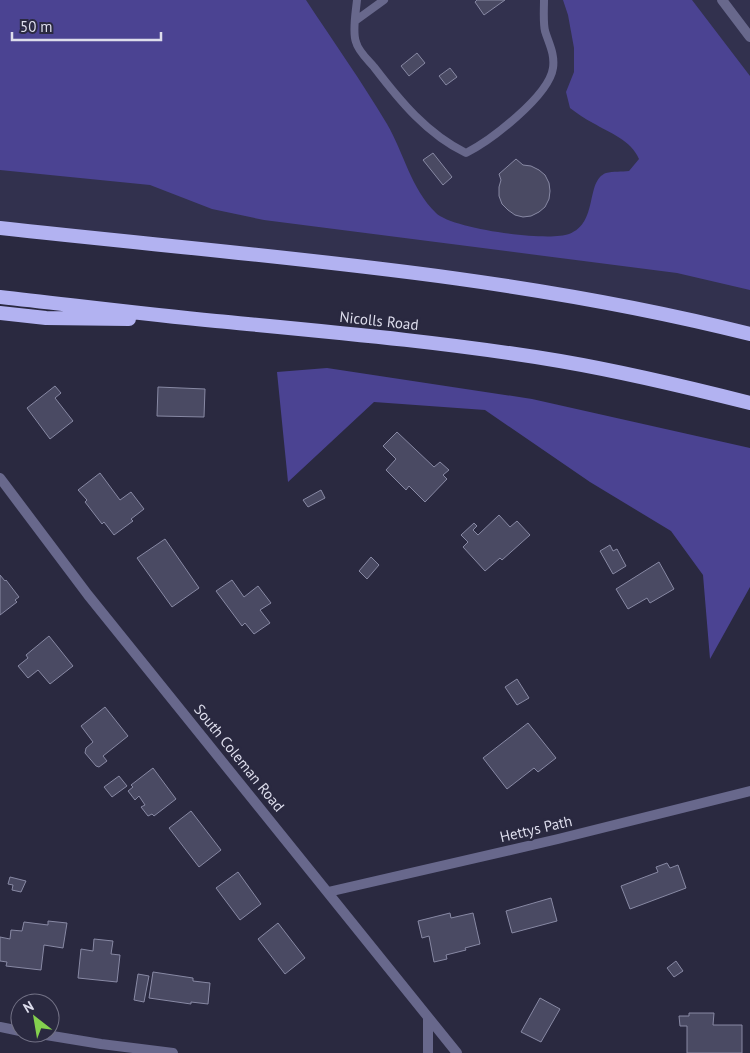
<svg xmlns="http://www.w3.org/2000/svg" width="750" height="1053" font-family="'PT Sans',sans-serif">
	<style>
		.built { fill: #32314e }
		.forest { fill: #4b4392 }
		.building { fill: #4a4a63; stroke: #8889a4 }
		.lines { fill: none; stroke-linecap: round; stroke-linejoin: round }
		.service { stroke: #68688c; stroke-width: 8 }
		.minor { stroke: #68688c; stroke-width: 10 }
		.tertiary { stroke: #68688c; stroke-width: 10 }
		.trunk { stroke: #b2b2f1; stroke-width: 14 }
		.labels { text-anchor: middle; stroke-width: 5; stroke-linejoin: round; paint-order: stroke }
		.street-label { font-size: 15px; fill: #ddddec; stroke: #2a2940 }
	</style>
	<rect width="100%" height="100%" fill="#2a2940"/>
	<!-- built -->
	<path class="built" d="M0 0H750V334L618 304 0 228Z"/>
	<!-- forest -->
	<path class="forest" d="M0 0H306C333 41 362 82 387 124 404 153 411 189 436 213 452 229 548 242 569 234 599 223 585 181 606 173 613 171 622 172 629 171L639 159C631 140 610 133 593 123 585 119 577 113 570 108L566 92 574 72V48L568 15 563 0H692L750 76V290L677 273 264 220 212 209 150 185 0 170Z
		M327 368 532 399 750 448V587L710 659 703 575 671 531 590 482 485 410 374 402 288 482 277 372Z"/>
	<!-- building -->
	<path class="building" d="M477 0H505L484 15 475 2Z
		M417 53 425 63 409 76 401 66Z
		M450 68 457 77 446 85 439 76Z
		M433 153 452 177 443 185 423 160Z
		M516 159 523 165 531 166 539 170 545 175 549 183 550 191 549 199 545 207 539 212 531 216 523 217 515 215 508 210 502 204 499 196V187L501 180 499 174Z
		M55 386 61 393 55 398 73 421 50 439 27 408Z
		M158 387 205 389 204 417 157 416Z
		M397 432 434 467 440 462 449 470 443 475 447 479 425 502 409 486 406 490 386 470 396 459 383 446Z
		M100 473 120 500 131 492 144 509 131 519 133 521 114 535 104 522 102 524 85 502 87 500 78 490Z
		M321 490 325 498 308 507 303 500Z
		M499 515 510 527 517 521 530 535 502 560 500 558 485 571 463 547 468 542 461 535 474 523 477 526 473 530 478 535Z
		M165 539 199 588 172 607 137 558Z
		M610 545 613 551 617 549 626 566 613 574 600 551Z
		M371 557 379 565 367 579 359 571Z
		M659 562 674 589 650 603 647 598 628 609 616 589Z
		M0 575 5 581 6 580 19 597 15 600 17 602 0 615Z
		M232 580 244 597 258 586 271 603 260 610 270 623 254 634 245 623 242 626 216 591Z
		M49 636 73 666 50 684 38 670 28 678 18 666 28 658 26 655Z
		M517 679 529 698 517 705 505 687Z
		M105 707 128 736 103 756 107 761 99 767 96 766 85 753 86 748 93 742 81 726Z
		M528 723 556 758 538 772 534 768 507 789 483 758Z
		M153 768 176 799 154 816 152 814 148 816 141 807 145 805 139 796 135 800 128 791 133 787 131 785Z
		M119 776 127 786 112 797 104 787Z
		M191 811 221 850 199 867 169 828Z
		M667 863 670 868 678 865 686 888 630 909 621 886 658 872 656 867Z
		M238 872 261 904 240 920 216 888Z
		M10 877 26 881 21 892 12 890 13 885 8 884Z
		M551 898 557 921 512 933 506 911Z
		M450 913 451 918 473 913 480 944 465 948 466 950 446 955 447 959 434 962 429 936 422 938 418 921Z
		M48 921 67 923 63 948 44 945 41 970 6 966 7 962 0 961V937L10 939 11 930 22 931 24 922 48 925Z
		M278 923 305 958 285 974 258 939Z
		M94 939 113 941 111 954 120 955 117 982 78 978 81 949 93 951Z
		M676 961 683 971 674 977 667 968Z
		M153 972 193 978V981L210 983 208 1004 191 1002V1004L149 998Z
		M138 974 149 976 144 1002 134 1000Z
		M540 998 560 1009 541 1042 521 1032Z
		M689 1013H714L713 1025H742V1053H687V1026H680L679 1016H689Z"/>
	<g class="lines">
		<!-- service -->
		<path class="service" d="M357 0C356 11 352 32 356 42 358 51 368 60 374 67 400 101 427 134 466 153 490 141 549 96 553 68 555 54 549 44 545 31 543 22 544 10 544 0
			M355 21 384 0"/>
		<!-- minor -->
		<path class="minor" d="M722 0 750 37
			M328 892 558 839 750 791"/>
		<!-- tertiary -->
		<path class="tertiary" d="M0 478 88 595 457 1053
			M0 1027 20 1031
			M34 1033 101 1044 173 1053
			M428 1053V1017"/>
		<!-- trunk -->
		<path class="trunk" d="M0 228C251 256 505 272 750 334
			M0 297C72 305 144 314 216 321 331 332 446 342 560 361 624 372 687 387 750 403
			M0 313 46 318 129 319"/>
	</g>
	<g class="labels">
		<!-- street labels -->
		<g class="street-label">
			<text transform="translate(379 321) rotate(6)" y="5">Nicolls Road</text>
			<text transform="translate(239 758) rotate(51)" y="5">South Coleman Road</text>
			<text transform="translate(536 829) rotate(-13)" y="5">Hettys Path</text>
		</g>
	</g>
	<!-- north arrow -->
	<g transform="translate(35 1018) rotate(329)"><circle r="24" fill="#2a2940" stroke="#727185"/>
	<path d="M0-4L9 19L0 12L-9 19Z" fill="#84d04e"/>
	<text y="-8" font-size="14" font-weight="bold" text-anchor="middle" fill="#ddddec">N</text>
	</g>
	<!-- scale -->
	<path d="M12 32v8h149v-8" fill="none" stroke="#ddddec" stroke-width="2.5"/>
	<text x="20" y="32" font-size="15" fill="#ddddec" stroke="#2a2940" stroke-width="4" paint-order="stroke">50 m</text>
</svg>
